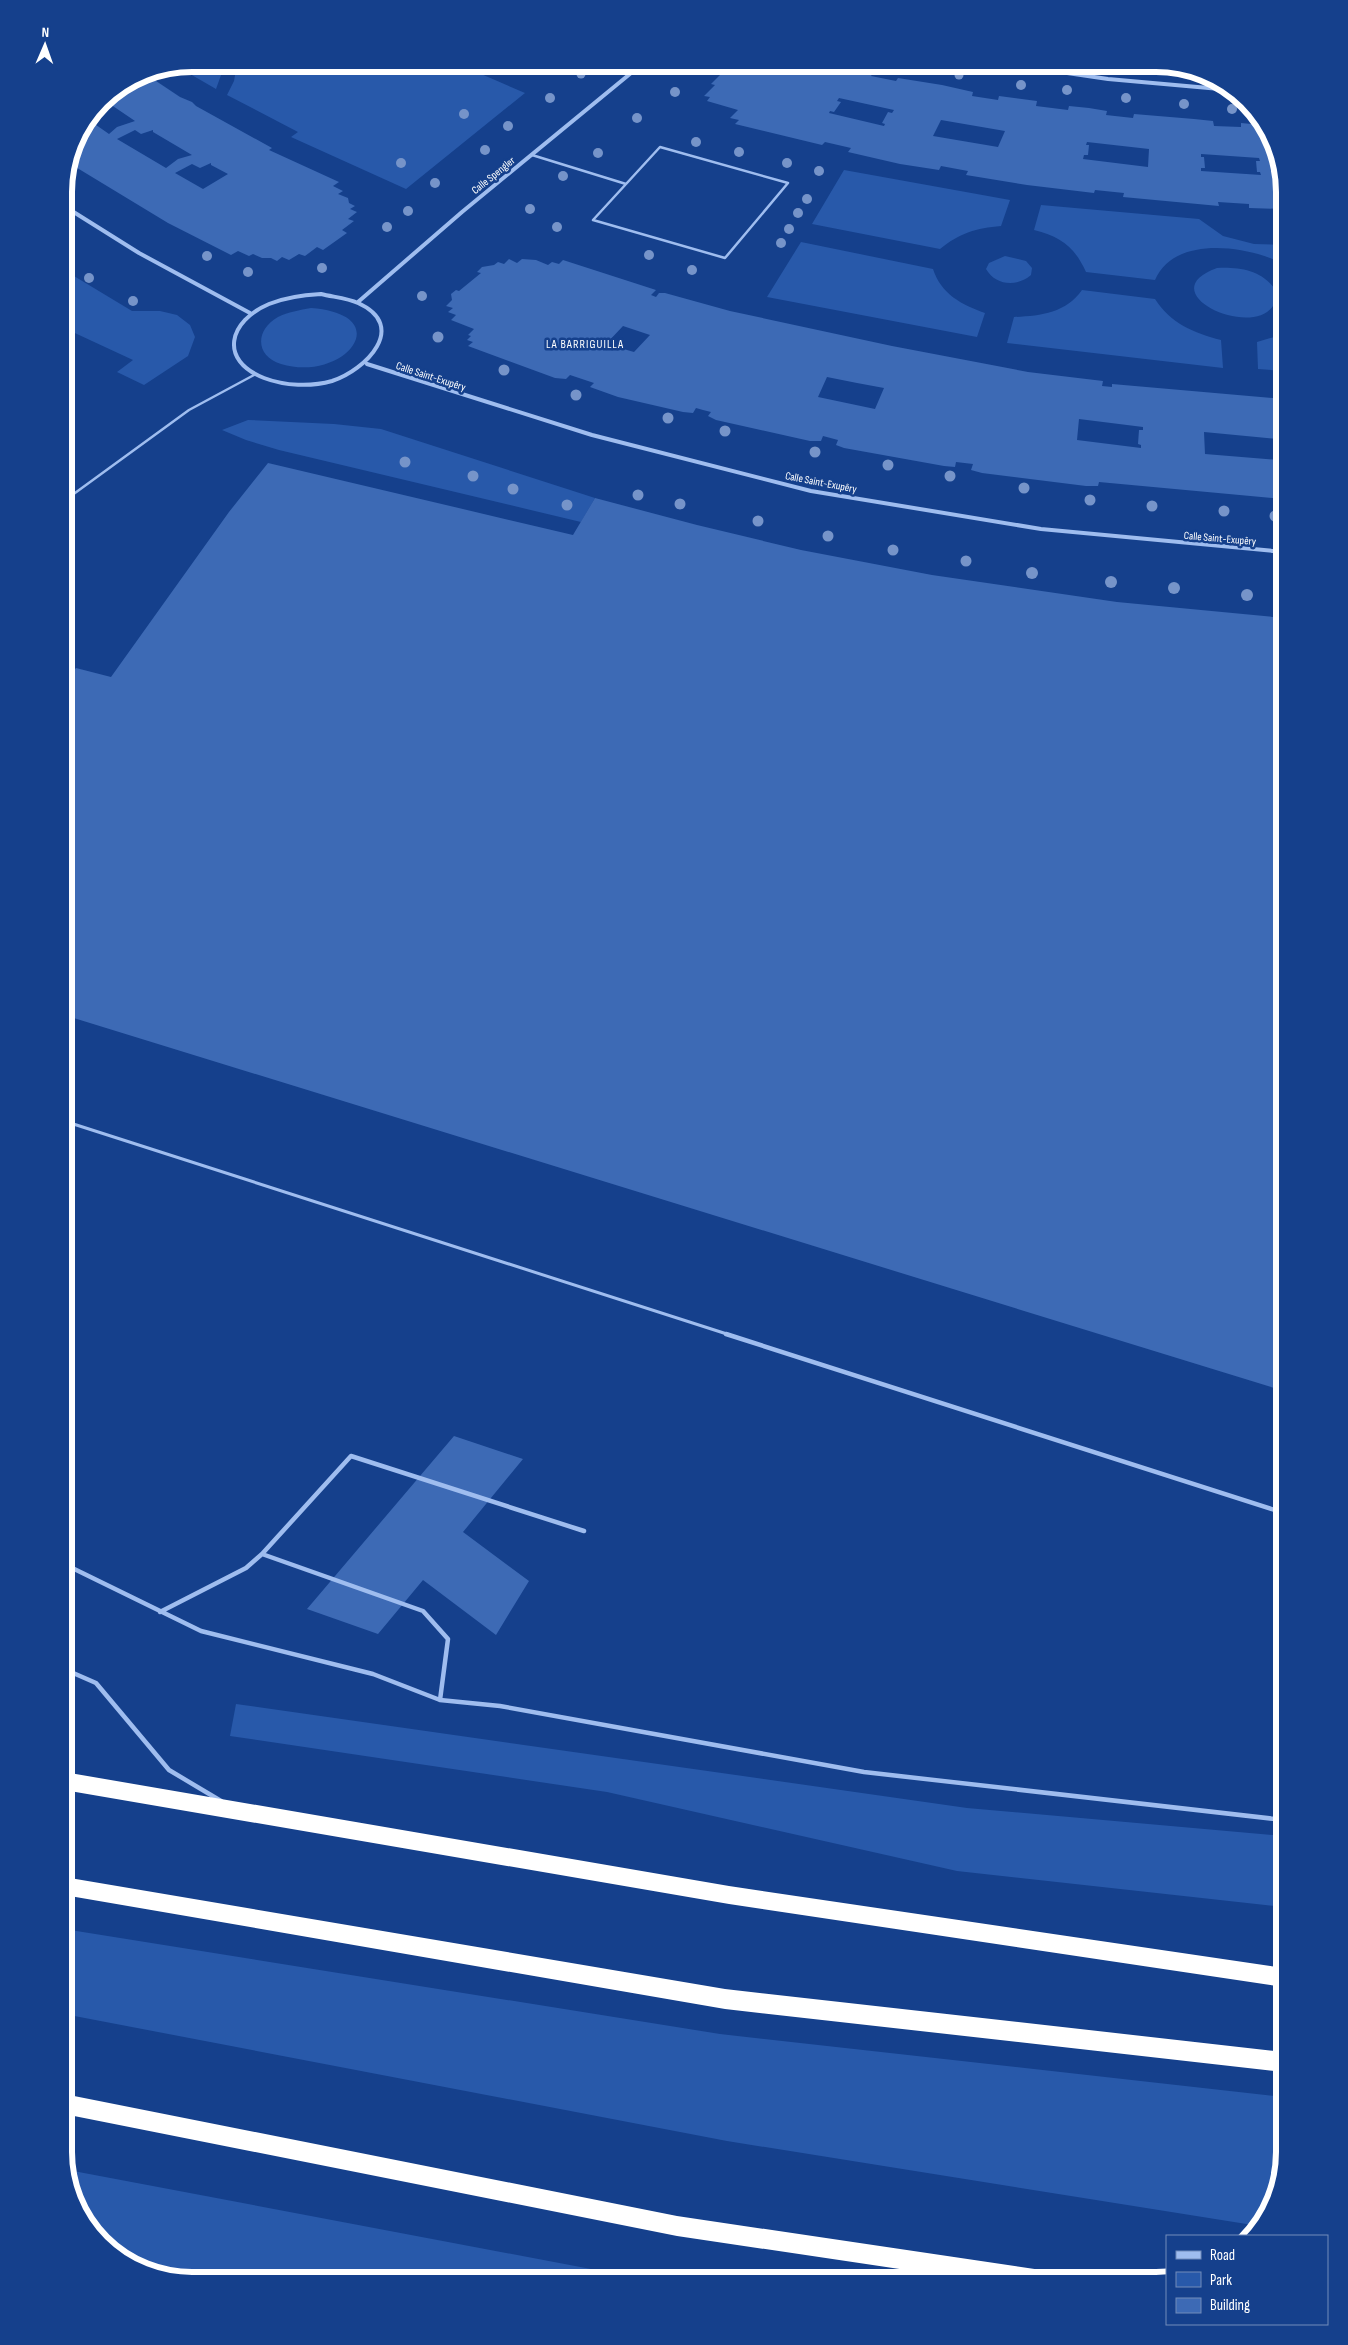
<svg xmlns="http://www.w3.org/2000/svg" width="1348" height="2345" font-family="'Sofia Sans Condensed',sans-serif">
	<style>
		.green { fill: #2859aa }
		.building { fill: #3d6ab5; fill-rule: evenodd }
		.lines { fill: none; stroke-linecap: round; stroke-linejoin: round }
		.service-far2 { stroke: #9fbdef; stroke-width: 2.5 }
		.service-far1 { stroke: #9fbdef; stroke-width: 3 }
		.service { stroke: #9fbdef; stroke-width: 4.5 }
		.minor { stroke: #9fbdef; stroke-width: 4 }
		.motorway { fill: #fff; fill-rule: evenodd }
		.tree { fill: #7694c9 }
		.labels { text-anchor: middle; stroke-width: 5; stroke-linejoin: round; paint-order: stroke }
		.far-street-label { font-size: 11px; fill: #fff; stroke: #15408c }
		.far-neighbourhood-label { font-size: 12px; letter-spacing: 1px; fill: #fff; stroke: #15408c }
		.rim { fill: none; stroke: #fff; stroke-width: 6 }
	</style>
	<rect width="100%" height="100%" fill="#15408c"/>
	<!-- green -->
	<path class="green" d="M193 64H225L216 89 178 67Z
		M237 64H458L525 93 406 189 291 137 298 132 227 95 234 81Z
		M844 170 1010 200 1001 226C976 228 960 233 940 249L812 224Z
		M1041 205 1199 219 1223 236 1254 244 1284 245V264C1249 246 1175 234 1155 280L1086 272C1074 246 1061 237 1034 230Z
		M801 242 933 269C941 294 962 305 985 313L977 337 767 297Z
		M1005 256 1026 261 1032 268 1031 275C1017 287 996 286 986 269L989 263Z
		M1217 268C1240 267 1263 270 1277 292 1275 350 1142 295 1217 268Z
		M64 270 132 311H160L177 315 190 325 195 337 188 356 144 385 117 372 133 360 64 328Z
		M1082 290 1155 299C1170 323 1194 333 1221 340L1223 368 1007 343 1014 317C1040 316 1066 313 1082 290Z
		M311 308C399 315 344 383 281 364 255 356 255 330 278 317 288 312 300 310 311 308Z
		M1284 334V371L1258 369 1257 342Z
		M248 420 334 424 381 429 595 498 581 522 279 450 246 440 222 430Z
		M236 1704 967 1808 1284 1836V1907L957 1871 607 1792 230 1736Z
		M64 1929 720 2034 1284 2097V2152L1263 2224 1259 2226 727 2141 64 2014Z
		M68 2170 654 2281H185L121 2260 77 2209Z"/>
	<!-- building -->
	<path class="building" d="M735 64H840L873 73 871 76 896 81 898 78 942 85 973 92 972 96 998 100 999 96 1037 101 1036 106 1068 110 1069 106 1089 108 1107 111 1106 115 1133 118 1134 114 1194 119 1213 121 1214 126 1241 127V123L1262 125 1271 136 1284 193V209L1249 208V204L1218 202 1219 206 1123 197 1124 193 1095 190 1094 193 1027 185 966 175 968 171 941 166 939 170 900 164 848 152 851 148 825 142 822 145 735 124 739 120 730 118 738 110 707 101 710 97 704 96 715 85 711 84 727 68H731ZM839 98 894 110 892 113 888 112 882 123 885 124 884 126 829 113 830 111 834 112 841 102 837 101ZM941 120 1005 131 998 147 933 136ZM1087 142 1149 149 1148 167 1083 159 1084 155H1088L1089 145H1086ZM1201 154 1259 158 1260 161H1256L1257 172H1260L1261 175 1201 171V168H1205L1204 157H1201Z
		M144 73 180 97 192 102 196 106 272 148 269 150 339 182 333 186 343 191 338 194 348 198 349 203 355 206 350 209 357 212 348 219 354 221 342 230 347 233 323 250 317 247 305 256 299 254 289 260 282 257 277 261 271 258H262L253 254 249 256 238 251 231 255 168 223 69 163 74 143 89 120 109 134 117 127 135 121 104 100ZM135 130 141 134 153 130V132L192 155 178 159 166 168 117 139ZM211 163V165L228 174 203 189 175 173 192 164 200 168Z
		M509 259 517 263 522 259 536 260 548 265 552 262 559 264 563 260 656 290 651 295 656 297 659 293H665L730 311 892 346 1028 372 1103 381 1102 386 1112 387V384L1284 399V499L1099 482 1098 486H1086L982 473 971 470 973 464 956 462 955 467 944 466 844 448 836 445 838 440 823 436 821 441H810L716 420 708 416 711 412 703 410 696 408 693 413 683 412 618 397 590 387 594 383 570 375 566 379 555 378 468 346 473 342 467 340 471 336 468 335 474 329 451 320 456 315 448 312 453 308 446 306 452 300 451 294 456 290 459 291 481 273 477 272 482 267 494 265 498 262 504 264ZM623 326 650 335 634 352 606 344ZM827 377 857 383 884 388 875 409 818 397ZM1079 419 1143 427V430H1139L1138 444 1141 445V448L1077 440ZM1204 432 1277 439 1279 460 1205 454Z
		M268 463 573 535 595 498 697 525 801 550 932 575 1117 602 1284 618V1391L64 1015V676L68 677 76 668 111 677 229 512Z
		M454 1436 523 1459 463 1532 529 1581 496 1635 423 1580 378 1634 307 1609Z"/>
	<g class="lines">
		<!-- service-far2 -->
		<path class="service-far2" d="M660 147 788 183 725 258 593 220Z
			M532 155 626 184
			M64 501 189 410 254 375"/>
		<!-- service-far1 -->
		<path class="service-far1" d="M64 1121 730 1335"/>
		<!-- service -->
		<path class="service" d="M726 1334 1284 1513
			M262 1554 351 1456 584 1531
			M64 1564 201 1631 373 1674 440 1700 500 1706 864 1772 1284 1820
			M160 1612 246 1568 262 1554 423 1611 448 1639 440 1700
			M64 1669 96 1683 169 1770 221 1801"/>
		<!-- minor -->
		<path class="minor" d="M1006 64 1108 79 1231 90
			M64 206 139 253 250 313
			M321 294C333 297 347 298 358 303 409 326 366 370 332 381 311 387 285 386 264 378 218 360 229 321 269 304 286 297 303 295 321 294Z
			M358 302 462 212 642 64
			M367 364 592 435 811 491 1041 529 1284 552"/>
		<!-- motorway -->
		<path class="motorway" d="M64 1772 729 1886 1284 1968V1987L729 1904 64 1790Z
			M64 1877 725 1989 1284 2052V2072L725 2009 64 1895Z
			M64 2094 677 2216 1048 2271 1055 2274 1058 2281H980L677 2236 64 2114Z"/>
	</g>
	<!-- trees -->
	<g class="tree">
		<circle cx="581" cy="74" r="4.5"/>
		<circle cx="959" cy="75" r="4.5"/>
		<circle cx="1021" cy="85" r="5"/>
		<circle cx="1067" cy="90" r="5"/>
		<circle cx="675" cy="92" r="5"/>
		<circle cx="550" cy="98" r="5"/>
		<circle cx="1126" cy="98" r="5"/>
		<circle cx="1184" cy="104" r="5"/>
		<circle cx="1232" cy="109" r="5"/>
		<circle cx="464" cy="114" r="5"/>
		<circle cx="637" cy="118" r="5"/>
		<circle cx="508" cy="126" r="5"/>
		<circle cx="696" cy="142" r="5"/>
		<circle cx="485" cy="150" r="5"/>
		<circle cx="739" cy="152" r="5"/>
		<circle cx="598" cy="153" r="5"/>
		<circle cx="401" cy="163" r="5"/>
		<circle cx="787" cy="163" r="5"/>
		<circle cx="819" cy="171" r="5"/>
		<circle cx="563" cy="176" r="5"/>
		<circle cx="435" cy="183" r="5"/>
		<circle cx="807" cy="199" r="5"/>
		<circle cx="530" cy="209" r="5"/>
		<circle cx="408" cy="211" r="5"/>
		<circle cx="798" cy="213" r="5"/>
		<circle cx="387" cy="227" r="5"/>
		<circle cx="557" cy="227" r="5"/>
		<circle cx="789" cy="229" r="5"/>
		<circle cx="781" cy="243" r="5"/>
		<circle cx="649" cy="255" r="5"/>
		<circle cx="207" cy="256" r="5"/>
		<circle cx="322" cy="268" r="5"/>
		<circle cx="692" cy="270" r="5"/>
		<circle cx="248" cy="272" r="5"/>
		<circle cx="89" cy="278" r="5"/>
		<circle cx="422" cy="296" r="5"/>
		<circle cx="133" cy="301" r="5"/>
		<circle cx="438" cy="337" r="5.5"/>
		<circle cx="504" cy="370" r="5.5"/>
		<circle cx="576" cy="395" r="5.5"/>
		<circle cx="668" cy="418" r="5.5"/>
		<circle cx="725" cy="431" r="5.5"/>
		<circle cx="815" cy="452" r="5.5"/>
		<circle cx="405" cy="462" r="5.5"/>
		<circle cx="888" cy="465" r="5.5"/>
		<circle cx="473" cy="476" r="5.5"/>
		<circle cx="950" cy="476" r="5.5"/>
		<circle cx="1024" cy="488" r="5.5"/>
		<circle cx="513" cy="489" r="5.5"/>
		<circle cx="638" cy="495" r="5.5"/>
		<circle cx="1090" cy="500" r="5.5"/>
		<circle cx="680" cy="504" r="5.5"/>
		<circle cx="567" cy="505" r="5.5"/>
		<circle cx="1152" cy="506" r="5.5"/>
		<circle cx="1224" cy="511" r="5.5"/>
		<circle cx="1275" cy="516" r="5.5"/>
		<circle cx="758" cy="521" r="5.5"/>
		<circle cx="828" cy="536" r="5.5"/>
		<circle cx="893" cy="550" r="5.5"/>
		<circle cx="966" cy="561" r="5.5"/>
		<circle cx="1032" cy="573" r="6"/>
		<circle cx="1111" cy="582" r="6"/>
		<circle cx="1174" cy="588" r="6"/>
		<circle cx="1247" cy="595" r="6"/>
	</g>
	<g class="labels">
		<!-- far-street labels -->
		<g class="far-street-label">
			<text transform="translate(493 175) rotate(-39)" y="4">Calle Spengler</text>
			<text transform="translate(431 376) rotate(18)" y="4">Calle Saint-Exupêry</text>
			<text transform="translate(821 482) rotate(11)" y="4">Calle Saint-Exupêry</text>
			<text transform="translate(1220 538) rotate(5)" y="4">Calle Saint-Exupêry</text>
		</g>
		<!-- far-neighbourhood labels -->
		<g class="far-neighbourhood-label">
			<text x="585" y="348">LA BARRIGUILLA</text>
		</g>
	</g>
	<!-- crop -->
	<path d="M0 0H1348V2345H0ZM192 72H1156A120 120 0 0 1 1276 192V2152A120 120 0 0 1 1156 2272H192A120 120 0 0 1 72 2152V192A120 120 0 0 1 192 72Z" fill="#15408c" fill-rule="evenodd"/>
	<path class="rim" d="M192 72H1156A120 120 0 0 1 1276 192V2152A120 120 0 0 1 1156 2272H192A120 120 0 0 1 72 2152V192A120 120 0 0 1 192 72Z"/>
	<!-- legend -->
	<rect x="1166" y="2235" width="162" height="90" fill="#15408c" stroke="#738cba"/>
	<rect x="1176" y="2251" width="25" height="8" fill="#9fbdef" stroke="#738cba"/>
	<text x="1210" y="2260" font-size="15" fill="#ffffff">Road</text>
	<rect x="1176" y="2272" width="25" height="15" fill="#2859aa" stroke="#738cba"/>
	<text x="1210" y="2285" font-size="15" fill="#ffffff">Park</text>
	<rect x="1176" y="2298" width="25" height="15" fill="#3d6ab5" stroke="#738cba"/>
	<text x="1210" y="2310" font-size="15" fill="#ffffff">Building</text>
	<!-- north arrow -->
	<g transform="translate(45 45) rotate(2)" stroke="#15408c" stroke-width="4" paint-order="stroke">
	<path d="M0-4L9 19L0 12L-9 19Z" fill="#ffffff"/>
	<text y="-8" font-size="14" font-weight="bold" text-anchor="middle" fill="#ffffff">N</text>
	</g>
</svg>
